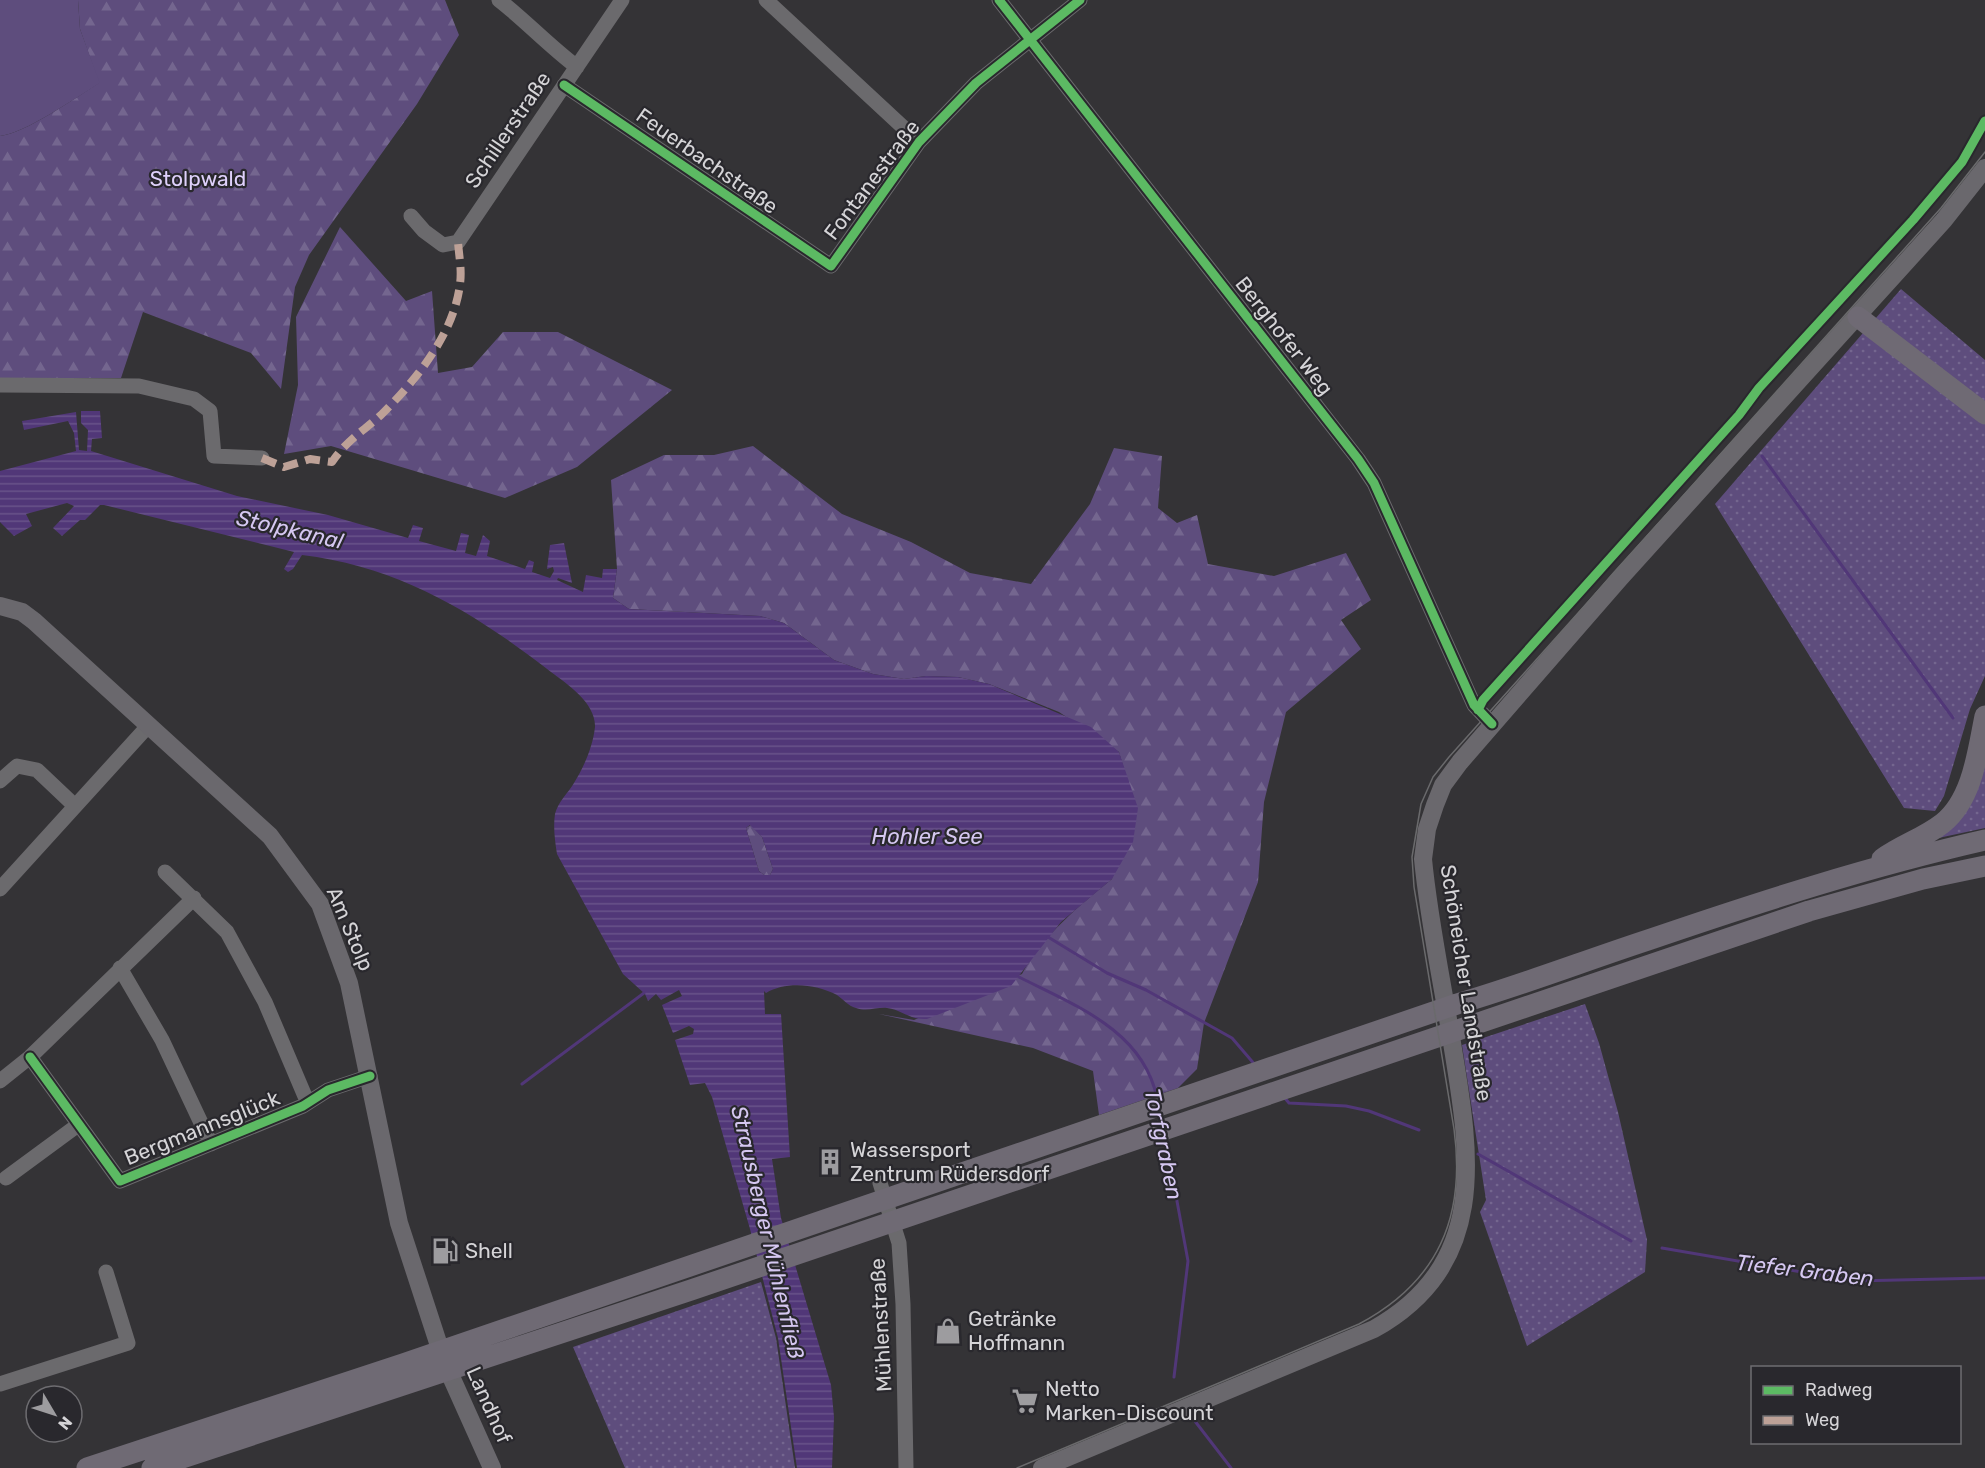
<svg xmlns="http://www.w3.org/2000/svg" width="1985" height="1468" font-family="Rubik,sans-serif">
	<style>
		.green { fill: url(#green-dots) }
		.forest { fill: url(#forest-firs) }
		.pitch { fill: #5e4d7d }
		.water { fill: url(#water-rules); fill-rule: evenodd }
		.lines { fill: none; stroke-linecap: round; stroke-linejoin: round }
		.stream { stroke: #513778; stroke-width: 3 }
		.minor { stroke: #6b6a6d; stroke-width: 15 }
		.major { stroke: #6a686d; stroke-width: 18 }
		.highway { stroke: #6f6a74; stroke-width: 21 }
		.tram { stroke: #6a6a6c; stroke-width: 1.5 }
		.quiet { stroke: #bda197; stroke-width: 8; stroke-dasharray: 15 8; stroke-linecap: butt }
		.cycleway-casing { stroke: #29282d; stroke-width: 13 }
		.cycleway { stroke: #5cba63; stroke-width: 9 }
		.labels { text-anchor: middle; stroke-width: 4.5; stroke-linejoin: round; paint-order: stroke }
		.street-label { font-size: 21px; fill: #d5d4d7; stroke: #29282d }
		.park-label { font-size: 21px; fill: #dfd1fb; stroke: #29282d }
		.poi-label { font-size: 21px; fill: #d5d4d7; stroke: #29282d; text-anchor: start }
		.water-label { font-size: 22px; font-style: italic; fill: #d5c7f1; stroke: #29282d }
	</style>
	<defs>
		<pattern id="green-dots" width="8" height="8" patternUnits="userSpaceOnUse" patternTransform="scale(1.5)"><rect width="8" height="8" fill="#5e4d7d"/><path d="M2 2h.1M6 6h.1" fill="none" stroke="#74668f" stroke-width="1.8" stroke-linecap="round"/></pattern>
		<pattern id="forest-firs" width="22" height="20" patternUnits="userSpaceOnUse" patternTransform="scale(1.5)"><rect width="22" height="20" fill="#5e4d7d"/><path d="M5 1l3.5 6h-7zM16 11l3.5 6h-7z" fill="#74668f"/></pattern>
		<pattern id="water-rules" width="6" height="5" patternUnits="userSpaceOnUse" patternTransform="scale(1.5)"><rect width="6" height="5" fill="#513778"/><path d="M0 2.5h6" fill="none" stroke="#69538a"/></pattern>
	</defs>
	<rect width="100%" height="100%" fill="#343336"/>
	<!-- green -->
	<path class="green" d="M1901 289 1985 360V676L1970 709 1944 796 1935 811 1904 808 1715 504Z
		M1985 731V828L1929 840 1951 821Z
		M1585 1004 1599 1043 1618 1112 1647 1240 1645 1272 1527 1346 1480 1212 1486 1200 1462 1045Z
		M761 1282 776 1338 795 1468H625L573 1347Z"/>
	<!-- forest -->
	<path class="forest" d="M78 0H445L459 35 417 104 309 255 295 287 281 389 251 353 143 312 121 378H0V136C26 133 75 98 99 83L80 29Z
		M340 227 406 301 432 291 438 373 472 367 503 332H558L672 390 577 467 505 498 331 446 284 454 298 385 296 317Z
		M753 446 842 514 911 542 970 573 1031 584 1090 504 1114 448 1162 456 1158 508 1177 523 1197 515 1208 564 1274 576 1346 553 1371 600 1341 620 1361 649 1286 712 1264 802 1258 882 1204 1023 1197 1069 1178 1088 1099 1115 1093 1071 1033 1048 879 1014 914 1020 1022 974C1043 935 1078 907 1112 879L1127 779 1119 752 1059 712 989 684 958 677 926 676 904 679 873 674 834 660 784 623 760 616 629 609 613 598 617 569 611 480 664 455H714Z
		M751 825 762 837 773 869 770 875H764L759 871 746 828Z"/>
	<!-- pitch -->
	<path class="pitch" d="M0 0H78L80 29 100 83C75 98 26 133 0 136Z"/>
	<!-- water -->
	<path class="water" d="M81 411H100L102 438 92 439 91 451 237 496 328 515 408 538 413 525 423 528 419 541 456 551 461 533 469 535 465 553 476 556 483 535 490 541 487 556 525 569 529 560 534 562 532 572 550 578 554 571 553 567 547 569 550 545 564 543 572 583 558 578 557 580 583 592 586 575 602 578 603 569H617L613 598 629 609 760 616 784 623 834 660 873 674 904 679 926 676 958 677 989 684 1091 727 1119 752 1138 808 1133 842 1112 879 1061 922 1011 986 927 1019C909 1020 903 1010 887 1008 877 1007 867 1012 856 1008 848 1006 843 999 837 995 816 984 786 981 766 993L764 991 765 1014H781L790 1157 772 1159 781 1218 831 1385 834 1417 832 1468H797L778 1338 750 1229 712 1097 705 1083 690 1085 675 1040 693 1034 694 1029 689 1026 673 1033 662 1005 682 996 679 990 661 1000 656 994 648 1001 645 994 623 974 557 854C555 841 553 827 555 814 558 802 568 793 574 783 584 767 593 746 595 727 596 703 567 684 551 672 475 613 400 567 302 555L293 569 288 572 284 569 294 552 104 505H100L85 520H80L62 536 53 528 74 506 67 503 26 514 32 526 14 536 0 522V471L76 451 74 433 68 421 24 430 22 421 76 412 79 450 87 451 88 430 81 423ZM750 825 762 837 773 869 770 875H764L759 871 746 828Z"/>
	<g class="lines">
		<!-- stream -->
		<path class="stream" d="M1762 456 1953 718
			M1048 937 1107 973 1146 990 1232 1038 1256 1066
			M1019 977C1074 1005 1143 1030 1157 1098
			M522 1084 644 993
			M1284 1097 1289 1103 1346 1106 1369 1111 1419 1130
			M1165 1136 1188 1261 1174 1377
			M1478 1154 1631 1241
			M1662 1248 1854 1281 1985 1278
			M1191 1416 1231 1468"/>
		<!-- minor -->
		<path class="minor" d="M499 0C526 21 548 45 577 67
			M766 0 919 142
			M999 0 1358 459 1374 483 1474 705 1492 724
			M564 85 831 266 919 142 976 83 1080 0
			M411 216 424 231 443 245 458 242 622 0
			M0 385 139 386 194 399 210 411 214 456 262 458
			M0 781 17 766 37 770 75 806
			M165 872 227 932 265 1002 307 1101
			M0 889 149 725
			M120 968 162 1040 211 1144
			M30 1057 120 1181 303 1106 328 1090 370 1076
			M0 1081 30 1057 194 898
			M6 1178 78 1125
			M880 1183 899 1243 903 1304 906 1468
			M0 1384 128 1343 106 1272"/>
		<!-- major -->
		<path class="major" d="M0 606 22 612 34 621 270 836 320 904 349 983 399 1223 444 1361 492 1468
			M1042 1468 1374 1329C1488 1265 1471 1158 1453 1049 1443 986 1429 922 1423 859L1427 829 1435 805 1443 785 1460 762 1620 578 1944 220 1985 168"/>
		<!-- highway -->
		<path class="highway" d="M1858 317 1985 414
			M1882 859C1901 845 1924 838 1943 823 1973 799 1978 750 1985 716
			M87 1468 403 1364 1457 1004C1522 985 1584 961 1648 940 1759 902 1871 866 1985 840
			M152 1468 691 1290 1809 911 1923 879 1985 866"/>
		<!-- tram -->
		<path class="tram" d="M1017 1468 1359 1324C1438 1282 1466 1217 1454 1129L1414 887 1412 857 1421 804 1433 777 1449 757 1941 208 1985 152"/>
		<!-- quiet -->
		<path class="quiet" d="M262 458 284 467 310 459 332 462C349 438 361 433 381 415 416 380 454 334 460 284 462 270 459 256 458 242"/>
		<!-- cycleway casing -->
		<g class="cycleway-casing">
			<path id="cycleway" d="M999 0 1358 459 1374 483 1474 705 1492 724
				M564 85 831 266 919 142 976 83 1080 0
				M1478 710 1483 700 1739 415 1759 388 1913 220 1962 162 1985 121
				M30 1057 120 1181 303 1106 328 1090 370 1076"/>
		</g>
		<!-- cycleway -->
		<use href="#cycleway" class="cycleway"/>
	</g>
	<!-- icons -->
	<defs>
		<g id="building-bare" transform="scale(2.07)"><path d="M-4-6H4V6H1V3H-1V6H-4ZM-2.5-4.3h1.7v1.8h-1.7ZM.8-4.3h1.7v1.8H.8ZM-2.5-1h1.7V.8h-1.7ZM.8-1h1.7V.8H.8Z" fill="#9d9c9f" stroke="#29282d" stroke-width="2.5" paint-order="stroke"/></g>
		<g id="fuel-bare" transform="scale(2.07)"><path d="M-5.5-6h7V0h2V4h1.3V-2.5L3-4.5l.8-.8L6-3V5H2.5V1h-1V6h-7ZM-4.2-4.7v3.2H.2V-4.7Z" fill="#9d9c9f" stroke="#29282d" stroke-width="2.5" paint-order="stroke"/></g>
		<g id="shop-bare" transform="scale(2.07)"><path d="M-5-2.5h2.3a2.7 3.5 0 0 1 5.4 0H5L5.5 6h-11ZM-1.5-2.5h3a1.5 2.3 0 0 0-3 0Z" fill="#9d9c9f" stroke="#29282d" stroke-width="2.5" paint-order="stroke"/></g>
		<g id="supermarket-bare" transform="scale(2.07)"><path d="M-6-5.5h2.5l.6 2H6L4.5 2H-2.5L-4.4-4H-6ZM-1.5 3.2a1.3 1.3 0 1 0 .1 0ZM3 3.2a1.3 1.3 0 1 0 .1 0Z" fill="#9d9c9f" stroke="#29282d" stroke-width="2.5" paint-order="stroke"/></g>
	</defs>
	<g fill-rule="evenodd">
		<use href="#building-bare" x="830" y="1162"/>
		<use href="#fuel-bare" x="445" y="1251"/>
		<use href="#shop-bare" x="948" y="1331"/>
		<use href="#supermarket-bare" x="1025" y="1401"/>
	</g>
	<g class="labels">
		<!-- street labels -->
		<g class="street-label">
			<text transform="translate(508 130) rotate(-56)" y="7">Schillerstraße</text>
			<text transform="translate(707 161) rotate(35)" y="7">Feuerbachstraße</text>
			<text transform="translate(872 180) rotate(-53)" y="7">Fontanestraße</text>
			<text transform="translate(1284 336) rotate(52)" y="7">Berghofer Weg</text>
			<text transform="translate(350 929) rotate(67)" y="7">Am Stolp</text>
			<text transform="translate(1466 983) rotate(81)" y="7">Schöneicher Landstraße</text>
			<text transform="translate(202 1128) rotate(-22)" y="7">Bergmannsglück</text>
			<text transform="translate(881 1325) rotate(-93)" y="7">Mühlenstraße</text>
			<text transform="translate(489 1405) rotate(66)" y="7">Landhof</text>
		</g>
		<!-- park labels -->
		<g class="park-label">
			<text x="198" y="186">Stolpwald</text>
		</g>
		<!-- poi labels -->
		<g class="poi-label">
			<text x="850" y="1157">Wassersport<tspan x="850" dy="24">Zentrum Rüdersdorf</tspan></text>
			<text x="465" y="1258">Shell</text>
			<text x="968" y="1326">Getränke<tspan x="968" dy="24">Hoffmann</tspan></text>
			<text x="1045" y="1396">Netto<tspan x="1045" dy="24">Marken-Discount</tspan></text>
		</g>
		<!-- water labels -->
		<g class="water-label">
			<text transform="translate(290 529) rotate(13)" y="8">Stolpkanal</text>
			<text x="927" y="844">Hohler See</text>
			<text transform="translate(1164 1144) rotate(78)" y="8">Torfgraben</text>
			<text transform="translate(768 1232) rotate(77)" y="8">Strausberger Mühlenfließ</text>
			<text transform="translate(1805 1270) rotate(7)" y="8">Tiefer Graben</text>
		</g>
	</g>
	<!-- legend -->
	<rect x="1751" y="1366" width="210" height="78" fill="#29282d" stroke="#6e6d71" stroke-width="1.5"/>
	<rect x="1763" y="1386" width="30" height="9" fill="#5cba63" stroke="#6e6d71" stroke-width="1.5"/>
	<text x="1805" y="1396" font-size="18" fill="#d5d4d7">Radweg</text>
	<rect x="1763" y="1416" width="30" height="9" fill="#bda197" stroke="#6e6d71" stroke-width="1.5"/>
	<text x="1805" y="1426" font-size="18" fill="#d5d4d7">Weg</text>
	<!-- north arrow -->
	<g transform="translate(54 1414) rotate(129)"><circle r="28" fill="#29282d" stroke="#6e6d71" stroke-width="1.5"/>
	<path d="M0-4.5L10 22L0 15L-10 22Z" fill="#9d9c9f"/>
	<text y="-9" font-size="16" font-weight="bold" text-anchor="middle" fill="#d5d4d7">N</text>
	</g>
</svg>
